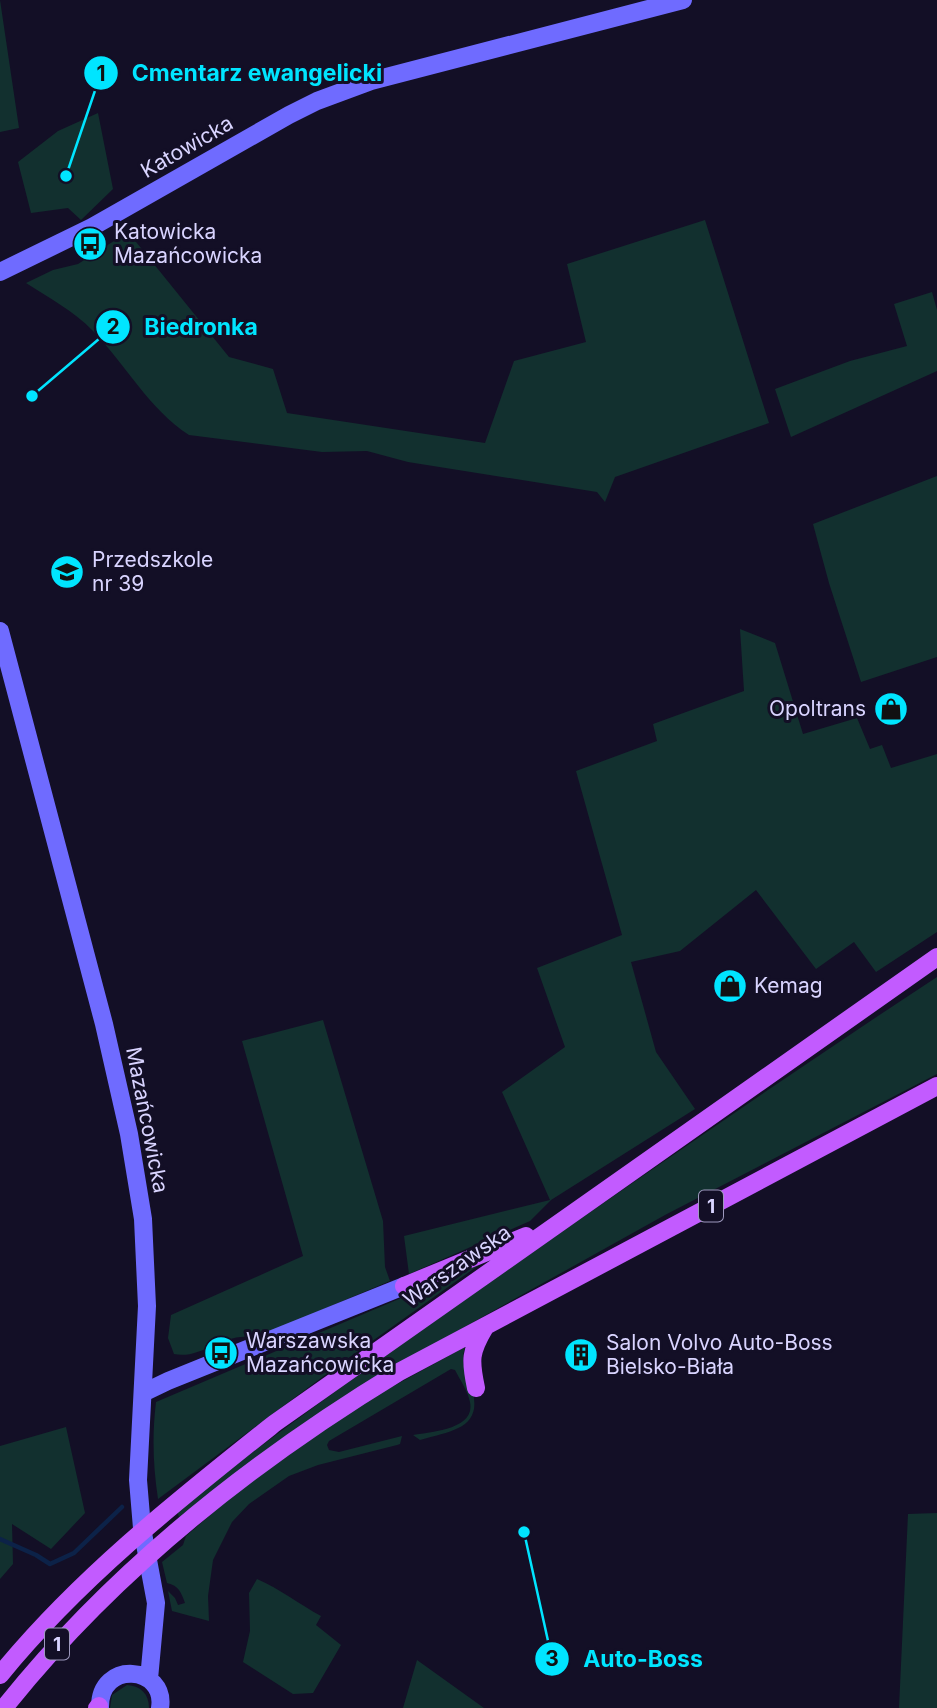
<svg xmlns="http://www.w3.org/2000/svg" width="937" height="1708" font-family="Inter,sans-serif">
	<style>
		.green { fill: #12302f }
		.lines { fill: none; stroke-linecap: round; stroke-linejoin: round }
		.stream { stroke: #0c2248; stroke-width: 4.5 }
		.secondary { stroke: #6f6bff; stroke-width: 18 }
		.primary { stroke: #c25bff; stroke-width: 18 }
		.labels { text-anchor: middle; stroke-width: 6; stroke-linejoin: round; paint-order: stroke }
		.shield { fill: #130f26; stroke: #9e99be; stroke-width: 2 }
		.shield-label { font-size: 19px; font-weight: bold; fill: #d9d4ff }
		.street-label { font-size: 21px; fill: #d9d4ff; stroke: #130f26 }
		.poi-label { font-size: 21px; fill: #d9d4ff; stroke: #130f26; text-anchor: start }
		.leader { fill: none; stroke: #00e5ff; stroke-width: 2.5 }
		.callout-dot { fill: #00e5ff; stroke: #130f26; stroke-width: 2.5 }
		.mark-label { font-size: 21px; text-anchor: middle; font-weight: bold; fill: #111 }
		.callout-label { font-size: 23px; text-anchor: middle; font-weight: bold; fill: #00e5ff; stroke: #130f26; stroke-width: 6; stroke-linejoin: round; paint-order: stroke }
	</style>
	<rect width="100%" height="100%" fill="#130f26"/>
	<!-- green -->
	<path class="green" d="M0 0 19 128 0 132Z
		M98 113 113 189 81 220 68 208 31 213 18 162 58 131Z
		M705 220 769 423 615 477 605 502 597 492 408 462 367 451 322 452 189 435C149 409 126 365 93 331 74 311 49 298 26 283L53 270 78 264 128 232 229 357 273 369 287 413 485 443 514 361 586 342 567 264Z
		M932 292 937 310V371L791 437 775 389 850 361 907 346 894 304Z
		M937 476V657L861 682 829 583 813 524Z
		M740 629 775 643 803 734 857 718 870 749 882 745 891 768 937 754V932L876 972 854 942 816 969 756 890 680 951 631 962 656 1052 695 1109 551 1200 530 1221 409 1274 404 1236 550 1200 502 1092 565 1047 537 968 622 935 576 771 657 741 653 724 744 691Z
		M937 977V1074L665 1215 389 1369 295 1429 179 1517 177 1511C278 1430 384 1357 490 1282 638 1179 786 1076 937 977Z
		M323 1020 383 1221 385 1267 390 1281 255 1338C225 1330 202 1360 174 1354L168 1338 171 1315 303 1256 242 1041Z
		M479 1265 340 1364 158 1499C153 1466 152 1435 156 1402Z
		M465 1347C461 1360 464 1368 469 1380 487 1427 457 1430 420 1440L413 1435C428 1432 476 1430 470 1402 468 1391 460 1380 455 1370L451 1369 329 1441 327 1445 329 1450 339 1452 402 1436 400 1444 397 1445 318 1465 289 1476 249 1504 232 1522 213 1560 208 1596 209 1621 172 1611 168 1591 175 1598 178 1605 185 1603C181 1592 179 1586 167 1583L162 1562 183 1545 186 1536 237 1492 357 1406Z
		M66 1427 85 1513 51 1549 12 1524 13 1564 0 1579V1446Z
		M937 1513V1708H899L908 1514Z
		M257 1579C280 1589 299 1604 321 1616L316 1625 341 1645 313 1693 293 1694 243 1662 250 1631 249 1593Z
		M417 1660 484 1708H403Z
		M127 1685C141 1686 149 1694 149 1708H110L112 1695Z"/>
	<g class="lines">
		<!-- stream -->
		<path class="stream" d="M0 1539 36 1555 50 1564 74 1553 122 1507"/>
		<!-- secondary -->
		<path class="secondary" d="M0 272 92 227 289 115 317 101 371 81 683 0
			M0 631 104 1024 129 1134 143 1219 147 1306 138 1480 142 1528 156 1603 149 1679
			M143 1393 168 1381 404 1286
			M100 1708C99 1659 167 1666 160 1708"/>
		<!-- primary -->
		<path class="primary" d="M404 1286 526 1236
			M476 1388C470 1360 470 1352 485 1327
			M0 1675C79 1578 178 1500 275 1423L937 957
			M4 1708C112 1572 251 1462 399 1372L937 1086
			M97 1708 99 1706"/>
	</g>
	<!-- icons -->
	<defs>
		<g id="bus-disc" transform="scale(1.75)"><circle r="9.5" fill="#00e5ff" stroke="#130f26"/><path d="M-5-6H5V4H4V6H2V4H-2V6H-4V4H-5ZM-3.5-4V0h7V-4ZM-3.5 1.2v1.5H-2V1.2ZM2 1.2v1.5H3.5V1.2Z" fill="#111"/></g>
		<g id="school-disc" transform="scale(1.75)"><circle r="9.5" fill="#00e5ff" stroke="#130f26"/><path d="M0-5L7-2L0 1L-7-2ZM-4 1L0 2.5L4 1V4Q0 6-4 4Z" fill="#111"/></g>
		<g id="shop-disc" transform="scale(1.75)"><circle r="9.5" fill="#00e5ff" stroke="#130f26"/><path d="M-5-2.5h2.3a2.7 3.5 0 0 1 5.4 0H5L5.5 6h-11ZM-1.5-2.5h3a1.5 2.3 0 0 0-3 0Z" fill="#111"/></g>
		<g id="building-disc" transform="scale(1.75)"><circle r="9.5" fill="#00e5ff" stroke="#130f26"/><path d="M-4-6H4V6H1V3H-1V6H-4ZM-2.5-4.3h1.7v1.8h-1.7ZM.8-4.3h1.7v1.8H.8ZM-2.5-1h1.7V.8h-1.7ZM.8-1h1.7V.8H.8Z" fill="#111"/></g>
	</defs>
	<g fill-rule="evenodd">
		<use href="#bus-disc" x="90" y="244"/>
		<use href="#school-disc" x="67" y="572"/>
		<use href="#shop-disc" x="891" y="709"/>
		<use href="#shop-disc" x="730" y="986"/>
		<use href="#bus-disc" x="221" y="1353"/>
		<use href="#building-disc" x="581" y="1355"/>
	</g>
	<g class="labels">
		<!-- shield labels -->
		<g class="shield">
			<rect x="699" y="1190.5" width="24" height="31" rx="5"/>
			<rect x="45" y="1628.5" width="24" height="31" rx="5"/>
		</g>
		<g class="shield-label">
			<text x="711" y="1213">1</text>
			<text x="57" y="1651">1</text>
		</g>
		<!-- street labels -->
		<g class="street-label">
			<text transform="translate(187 147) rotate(-30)" y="7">Katowicka</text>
			<text transform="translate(147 1120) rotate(79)" y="7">Mazańcowicka</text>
			<text transform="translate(457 1266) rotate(-35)" y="7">Warszawska</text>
		</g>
		<!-- poi labels -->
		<g class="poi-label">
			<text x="114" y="239">Katowicka<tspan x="114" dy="24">Mazańcowicka</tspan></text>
			<text x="92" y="567">Przedszkole<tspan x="92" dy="24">nr 39</tspan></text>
			<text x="866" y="716" text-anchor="end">Opoltrans</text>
			<text x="754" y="993">Kemag</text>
			<text x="246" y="1348">Warszawska<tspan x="246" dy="24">Mazańcowicka</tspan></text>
			<text x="606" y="1350">Salon Volvo Auto-Boss<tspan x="606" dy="24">Bielsko-Biała</tspan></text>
		</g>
	</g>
	<!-- callouts -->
	<path class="leader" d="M66 176L101 73M32 396L113 327M524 1532L552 1659"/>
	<g class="callout-dot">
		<circle cx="66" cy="176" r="7"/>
		<circle cx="32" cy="396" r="7"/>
		<circle cx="524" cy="1532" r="7"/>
		<circle cx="101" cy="73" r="18"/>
		<circle cx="113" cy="327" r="18"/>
		<circle cx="552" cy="1659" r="18"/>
	</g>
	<g class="mark-label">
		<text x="101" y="81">1</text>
		<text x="113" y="334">2</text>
		<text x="552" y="1666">3</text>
	</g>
	<g class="callout-label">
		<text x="257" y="81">Cmentarz ewangelicki</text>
		<text x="201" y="335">Biedronka</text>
		<text x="643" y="1667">Auto-Boss</text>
	</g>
</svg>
